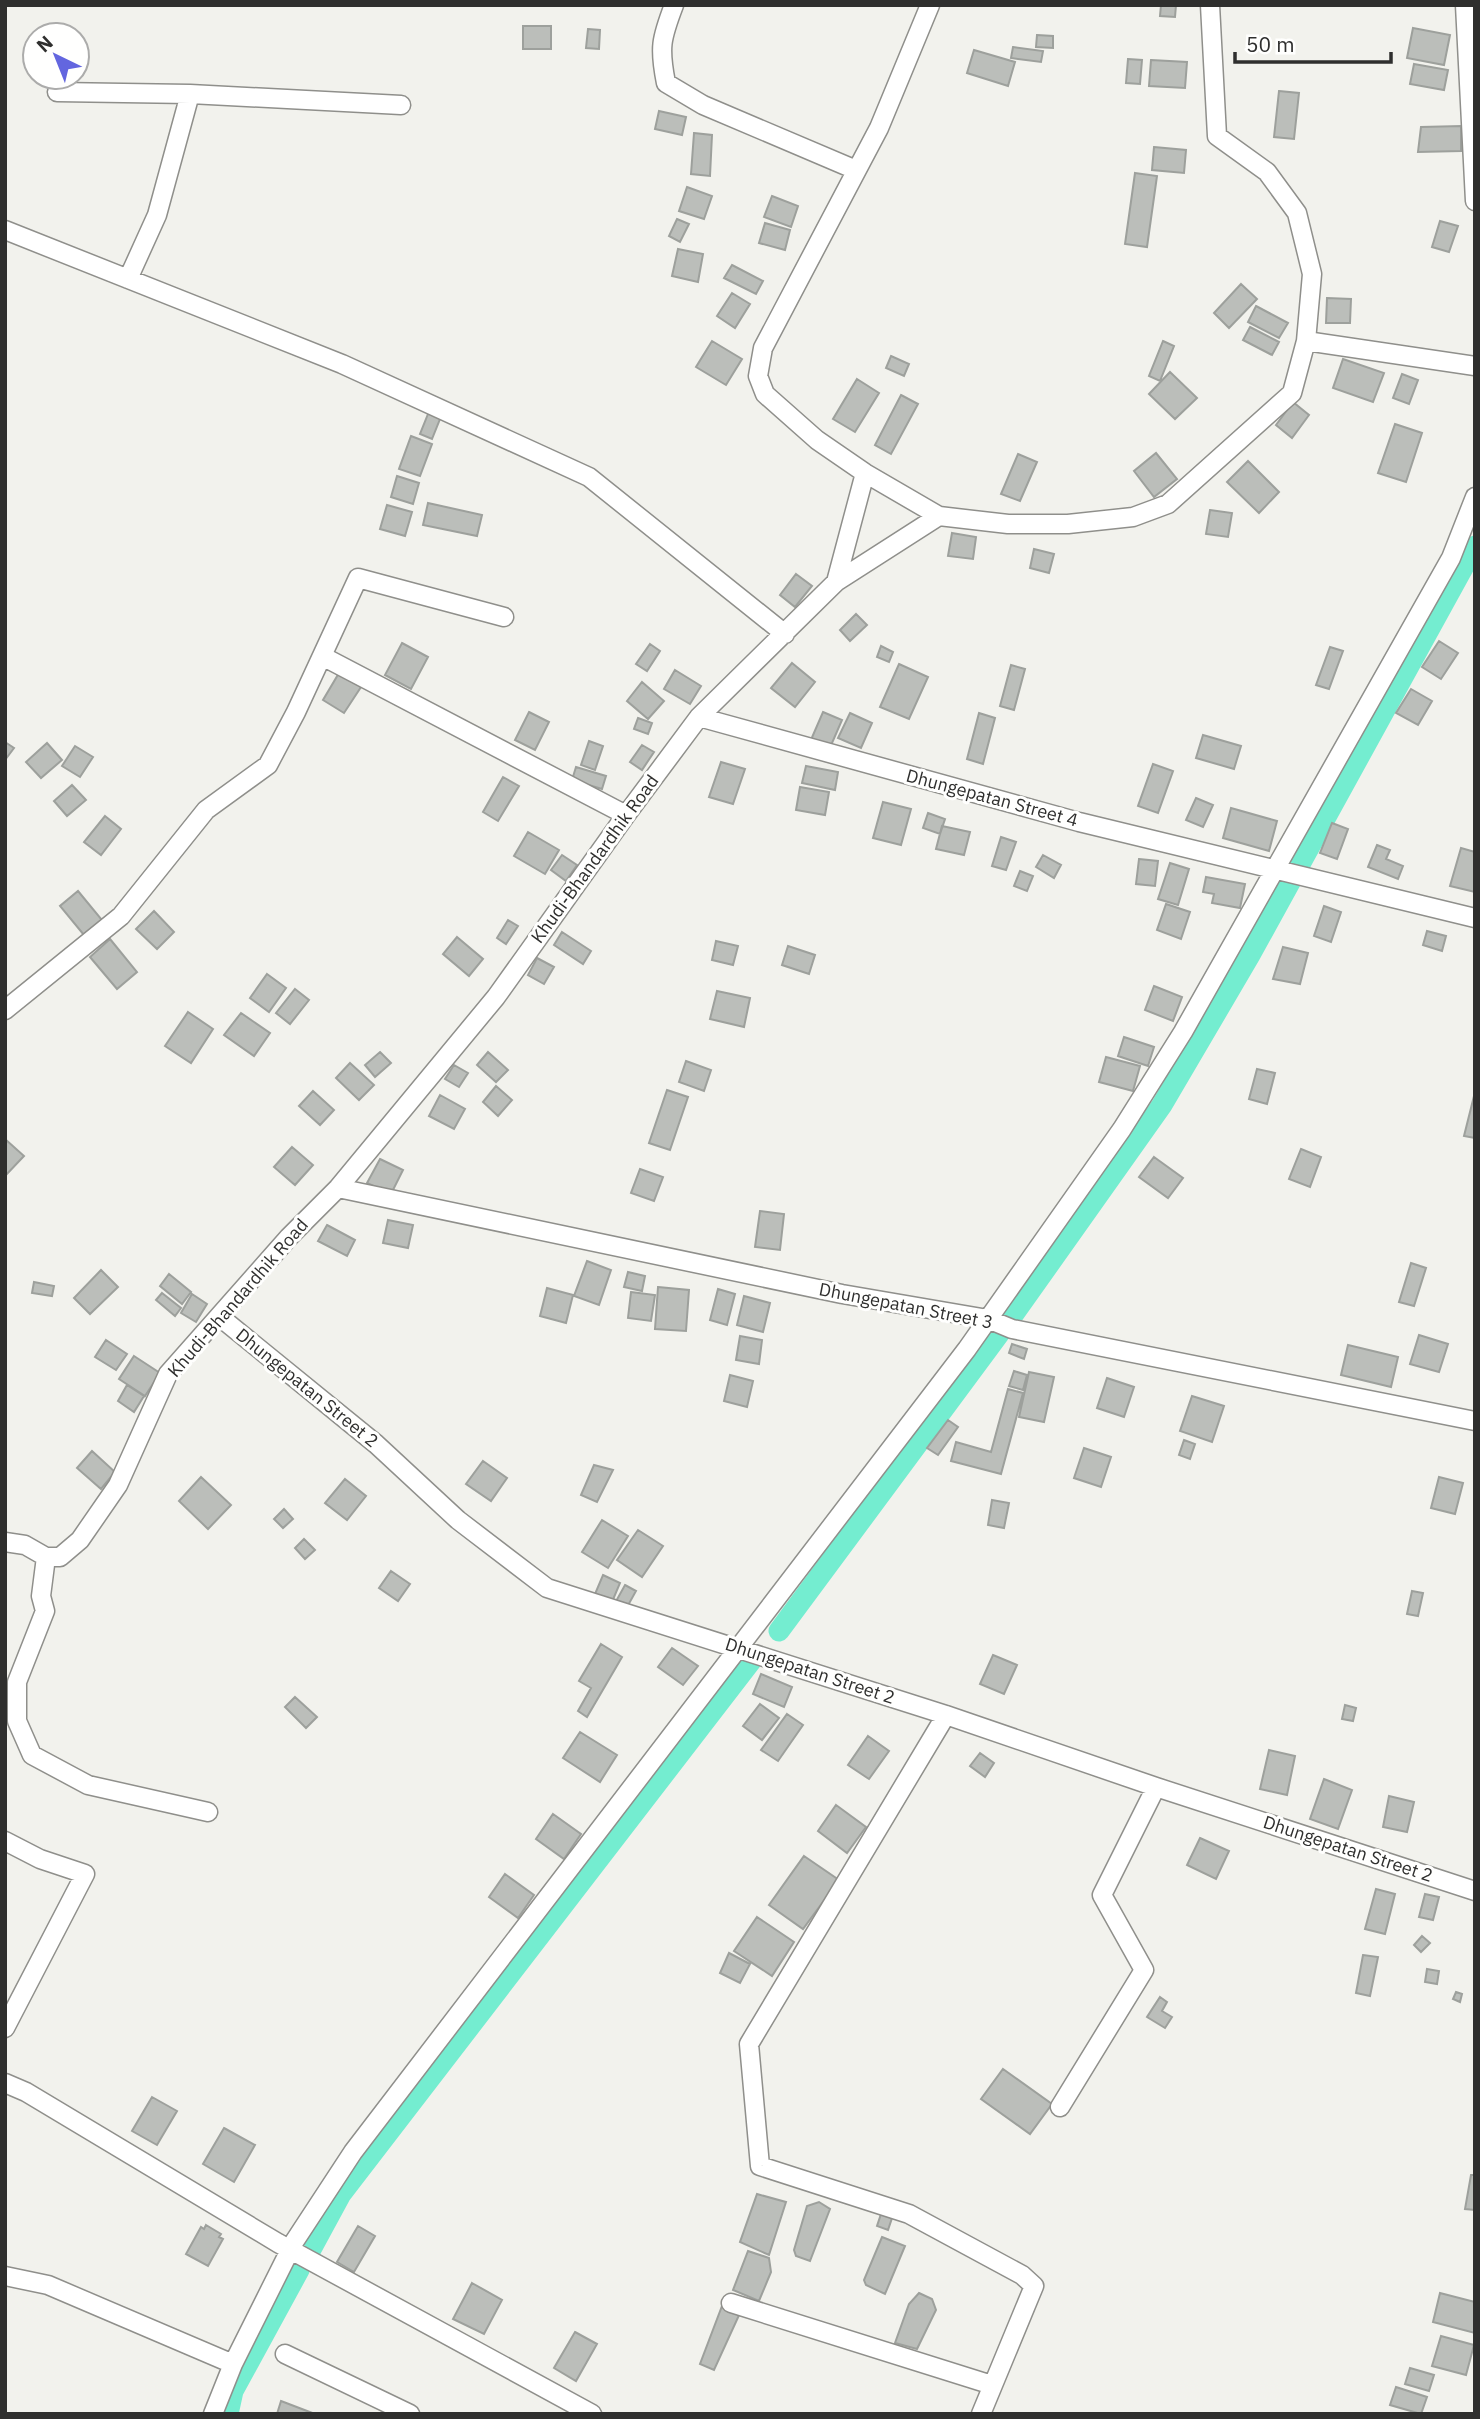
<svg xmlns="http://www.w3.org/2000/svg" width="1480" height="2419" font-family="'IBM Plex Sans',sans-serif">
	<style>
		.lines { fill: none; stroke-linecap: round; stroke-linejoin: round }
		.canal { stroke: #74edd0; stroke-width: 21 }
		.building { fill: #bbbeba; stroke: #9da09c; stroke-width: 2 }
		.minor-casing { stroke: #8f8f8b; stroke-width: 21 }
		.minor { stroke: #fff; stroke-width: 18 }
		.labels { text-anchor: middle; stroke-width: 6; stroke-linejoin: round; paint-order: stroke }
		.street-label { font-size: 18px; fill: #2f2f2e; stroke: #fffffe }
	</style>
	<rect width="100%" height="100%" fill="#f2f2ed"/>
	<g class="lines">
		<!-- canal -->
		<path class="canal" d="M1011 1318 1162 1105 1250 955 1475 546
			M779 1631 999 1334
			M309 2253 341 2194 751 1661
			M228 2414 233 2391 299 2270"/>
	</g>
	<!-- building -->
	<path class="building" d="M1161 5H1176L1175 17 1160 16Z
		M523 26H551V49H523Z
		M1413 28 1450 35 1444 65 1407 58Z
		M588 29 600 30 599 49 586 48Z
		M1037 35 1053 36V48L1036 47Z
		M1013 47 1043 51 1041 62 1011 58Z
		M974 50 1015 62 1008 86 967 73Z
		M1128 59 1142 60 1140 84 1126 83Z
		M1151 60 1187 62 1185 88 1149 86Z
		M1414 64 1448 70 1444 90 1410 84Z
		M1279 91 1299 93 1294 139 1274 137Z
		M659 111 686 117 682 135 655 129Z
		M1461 126V151L1418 152 1421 127Z
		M694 133 712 135 710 176 691 174Z
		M1154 147 1186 150 1184 173 1152 170Z
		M1135 173 1157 176 1147 247 1125 244Z
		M687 187 712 196 704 219 679 211Z
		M772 196 798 206 791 227 764 217Z
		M677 219 689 224 680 242 669 236Z
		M1440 221 1458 226 1449 252 1432 247Z
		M765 223 790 230 785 250 759 243Z
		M678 249 703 254 698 282 672 276Z
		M732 265 763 281 756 294 724 278Z
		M1241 284 1257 299 1229 328 1214 313Z
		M732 293 750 304 735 328 717 316Z
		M1327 298 1351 299 1350 323H1326Z
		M1256 306 1288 323 1279 338 1248 322Z
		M1250 327 1279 342 1272 355 1243 340Z
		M712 341 742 359 726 385 696 367Z
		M1163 341 1174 346 1160 381 1149 376Z
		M891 356 909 364 904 376 886 368Z
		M1343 359 1384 373 1373 402 1333 388Z
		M1170 372 1197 398 1175 419 1149 394Z
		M1402 374 1418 380 1409 404 1393 398Z
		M857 379 879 393 855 432 833 419Z
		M901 395 918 404 891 454 875 445Z
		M1293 402 1309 415 1292 438 1276 425Z
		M430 409 442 414 432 439 420 434Z
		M1395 424 1422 433 1406 482 1378 473Z
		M411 436 432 444 420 476 399 469Z
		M1156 453 1177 479 1154 497 1134 471Z
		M1018 454 1037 462 1020 501 1001 494Z
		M1248 461 1279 492 1259 513 1227 482Z
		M397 476 419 483 413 504 391 497Z
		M428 503 482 515 477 536 423 525Z
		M387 505 412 512 405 536 380 529Z
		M1210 510 1232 513 1228 537 1206 534Z
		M952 533 976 537 973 559 948 556Z
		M1034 549 1054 554 1049 573 1030 568Z
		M796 574 812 586 795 607 780 595Z
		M856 614 867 625 850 641 840 630Z
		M1439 641 1458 653 1441 679 1422 667Z
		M402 643 428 657 411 689 385 675Z
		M650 644 660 651 647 671 636 664Z
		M881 646 893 652 889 662 877 657Z
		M1330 647 1343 651 1329 689 1316 685Z
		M792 663 815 682 795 707 771 688Z
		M899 664 928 677 909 719 880 707Z
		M1011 665 1025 669 1014 710 1000 706Z
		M675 670 701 686 690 704 664 689Z
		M339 673 361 687 344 713 323 700Z
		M642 682 664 701 648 719 627 701Z
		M1411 689 1432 701 1418 725 1396 713Z
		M529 712 549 722 535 750 515 740Z
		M823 712 842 720 829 750 810 742Z
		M850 713 872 723 861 748 838 738Z
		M979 713 995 718 983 764 967 759Z
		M638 718 652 723 648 734 634 729Z
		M1203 735 1241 746 1234 769 1196 758Z
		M589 741 603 746 595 770 581 765Z
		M5 742 14 748 5 760Z
		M47 743 62 760 41 778 26 762Z
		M642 745 654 752 642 770 630 762Z
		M75 746 93 757 80 777 62 766Z
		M721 762 745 769 733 804 709 797Z
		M1153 764 1173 771 1158 813 1138 806Z
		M806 766 838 772 835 790 802 783Z
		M576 767 606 776 602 789 572 780Z
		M503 777 519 786 498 821 483 812Z
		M72 785 86 800 67 816 54 801Z
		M800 787 829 792 825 815 796 810Z
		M1196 798 1213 805 1203 827 1186 820Z
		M883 802 911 809 901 845 873 838Z
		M1231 808 1277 821 1269 851 1223 838Z
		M928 813 945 819 940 834 923 828Z
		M105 816 121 829 101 855 84 842Z
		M1332 823 1348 829 1337 859 1320 853Z
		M942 826 970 832 964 855 936 849Z
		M528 832 559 850 545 874 514 856Z
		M1001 837 1016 842 1006 870 992 866Z
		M1377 845 1390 850 1386 859 1403 866 1398 879 1368 867Z
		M1461 848 1475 852V892L1450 886Z
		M562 855 577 865 566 881 551 870Z
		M1043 855 1061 865 1054 878 1036 867Z
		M1139 859 1158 861 1155 886 1136 884Z
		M1170 863 1189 869 1178 905 1158 899Z
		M1020 871 1033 876 1027 891 1014 886Z
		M1206 877 1245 884 1240 908 1212 903 1214 894 1203 892Z
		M78 891 102 920 84 935 60 906Z
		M1166 904 1190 912 1181 939 1157 930Z
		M1324 906 1341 912 1331 942 1314 936Z
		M154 911 174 932 157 949 136 929Z
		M508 920 518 926 506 944 497 938Z
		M1427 931 1446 936 1442 951 1423 945Z
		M562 932 591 951 583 964 554 945Z
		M457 937 483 959 469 976 443 954Z
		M110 939 137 972 117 989 90 957Z
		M716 941 738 946 733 965 712 960Z
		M788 946 815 955 809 974 782 965Z
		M1283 947 1308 953 1300 984 1273 979Z
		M537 958 554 967 544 984 528 975Z
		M267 974 286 988 269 1012 250 998Z
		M1154 986 1182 997 1173 1021 1145 1010Z
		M295 989 309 1000 290 1024 276 1013Z
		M717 991 750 998 744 1027 710 1019Z
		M188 1012 213 1029 191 1063 165 1046Z
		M241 1013 270 1033 254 1056 224 1035Z
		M1124 1037 1154 1047 1148 1066 1118 1056Z
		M380 1052 391 1063 375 1077 365 1065Z
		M488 1052 508 1070 496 1082 477 1065Z
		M1106 1057 1140 1066 1133 1091 1099 1082Z
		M686 1061 711 1070 704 1091 679 1082Z
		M350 1063 374 1085 359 1100 336 1078Z
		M454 1065 468 1073 459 1087 445 1079Z
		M1257 1069 1275 1073 1267 1104 1249 1099Z
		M496 1086 512 1100 498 1116 483 1102Z
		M667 1090 688 1097 670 1150 649 1143Z
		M313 1091 334 1110 320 1125 299 1106Z
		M1475 1092V1138L1464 1136Z
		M440 1095 465 1109 454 1129 429 1116Z
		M5 1139 24 1156 5 1176Z
		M292 1147 313 1165 295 1185 274 1167Z
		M1301 1149 1321 1157 1310 1187 1289 1179Z
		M1154 1157 1183 1178 1168 1198 1139 1177Z
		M380 1159 403 1170 391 1194 367 1183Z
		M640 1169 663 1177 654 1201 631 1193Z
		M760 1211 784 1214 780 1250 755 1247Z
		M388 1220 413 1225 408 1248 383 1243Z
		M327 1225 355 1240 347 1256 318 1241Z
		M587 1261 611 1270 599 1305 574 1296Z
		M1411 1263 1426 1268 1414 1306 1399 1302Z
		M101 1270 118 1287 90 1314 74 1298Z
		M628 1272 645 1276 642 1291 624 1287Z
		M169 1274 191 1292 182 1304 160 1286Z
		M34 1282 54 1286 52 1296 32 1293Z
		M658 1287 689 1290 686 1331 655 1329Z
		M547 1288 573 1295 566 1323 540 1316Z
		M718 1289 735 1294 727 1325 710 1320Z
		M631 1292 655 1295 651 1321 628 1318Z
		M162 1293 181 1308 175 1316 156 1300Z
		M192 1294 207 1304 196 1322 181 1313Z
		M744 1296 770 1303 763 1332 737 1325Z
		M1419 1335 1448 1344 1439 1372 1410 1364Z
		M740 1336 762 1340 759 1364 736 1360Z
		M106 1340 127 1354 116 1370 95 1357Z
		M1012 1344 1027 1349 1024 1359 1009 1353Z
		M1348 1345 1398 1357 1391 1387 1341 1375Z
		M134 1356 160 1373 145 1396 119 1379Z
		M1014 1371 1027 1375 1023 1390 1009 1386Z
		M1029 1372 1054 1377 1044 1422 1019 1417Z
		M730 1375 753 1381 747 1407 724 1401Z
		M1107 1378 1134 1387 1124 1417 1097 1408Z
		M127 1385 144 1396 134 1412 118 1401Z
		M1008 1389 1023 1393 1001 1474 951 1461 956 1442 991 1452Z
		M1192 1396 1224 1406 1212 1442 1180 1431Z
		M948 1420 958 1427 938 1455 927 1448Z
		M1184 1440 1195 1444 1190 1459 1179 1455Z
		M1084 1448 1111 1457 1101 1487 1074 1478Z
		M92 1451 115 1472 101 1489 77 1468Z
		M483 1461 507 1478 491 1501 466 1484Z
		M594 1465 613 1470 597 1502 581 1495Z
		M201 1477 231 1505 208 1529 179 1501Z
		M1439 1477 1463 1483 1455 1514 1431 1508Z
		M345 1479 366 1496 347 1520 325 1503Z
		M992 1500 1009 1503 1004 1528 988 1525Z
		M284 1509 293 1519 283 1528 274 1519Z
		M602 1520 628 1536 608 1568 582 1552Z
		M638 1530 663 1546 642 1577 617 1560Z
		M304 1539 315 1550 305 1559 295 1548Z
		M391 1571 410 1584 398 1601 379 1588Z
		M603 1575 620 1583 612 1602 595 1594Z
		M625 1585 636 1591 626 1609 615 1603Z
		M1412 1591 1423 1593 1418 1616 1407 1614Z
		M601 1644 622 1657 587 1717 578 1711 591 1688 579 1681Z
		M672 1648 698 1666 683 1685 658 1667Z
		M993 1655 1017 1665 1004 1694 980 1684Z
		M761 1674 792 1687 784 1707 753 1694Z
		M295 1697 317 1717 306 1728 285 1707Z
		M760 1704 779 1718 762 1740 743 1726Z
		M1345 1705 1356 1708 1353 1721 1342 1719Z
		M787 1714 803 1725 778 1761 761 1750Z
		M580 1732 617 1755 600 1782 563 1758Z
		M868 1736 889 1751 869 1779 848 1765Z
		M1269 1750 1295 1756 1287 1795 1260 1789Z
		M980 1753 994 1763 985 1777 970 1766Z
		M1324 1779 1352 1790 1338 1829 1310 1819Z
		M1389 1796 1414 1802 1407 1832 1383 1827Z
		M836 1805 866 1827 847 1853 818 1831Z
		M553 1814 581 1834 564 1859 536 1839Z
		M1200 1838 1229 1851 1216 1879 1187 1865Z
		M804 1856 839 1880 803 1929 769 1905Z
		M505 1874 534 1895 518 1918 489 1897Z
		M1376 1889 1395 1894 1385 1934 1365 1929Z
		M1425 1894 1439 1897 1433 1920 1419 1917Z
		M757 1917 794 1942 772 1976 734 1951Z
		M1422 1936 1430 1943 1421 1952 1414 1945Z
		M729 1953 750 1964 740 1983 720 1973Z
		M1363 1955 1378 1957 1370 1996 1356 1993Z
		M1427 1969 1439 1971 1437 1984 1425 1982Z
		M1456 1992 1462 1994 1460 2002 1453 1999Z
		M1160 1997 1167 2002 1162 2011 1172 2017 1165 2028 1147 2017Z
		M1003 2069 1052 2104 1030 2134 981 2099Z
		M152 2097 177 2111 157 2145 132 2131Z
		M224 2128 255 2145 234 2182 203 2164Z
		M1471 2175H1475V2210L1465 2209Z
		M757 2194 786 2202 769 2255 740 2242Z
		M819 2202 830 2209 810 2261 796 2256 794 2250 807 2206Z
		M881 2214 892 2218 888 2230 877 2226Z
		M206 2225 221 2234 219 2237 223 2239 208 2266 186 2254 201 2227 204 2229Z
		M358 2226 375 2236 354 2272 337 2262Z
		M882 2237 905 2246 885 2294 866 2285 864 2280Z
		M748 2251 769 2258 771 2272 759 2301 733 2290Z
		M472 2283 502 2300 484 2334 453 2319Z
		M919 2293 932 2299 936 2310 917 2349 895 2343 909 2304Z
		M1440 2293 1475 2302V2333L1433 2322Z
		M722 2306 740 2313 714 2370 700 2364Z
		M575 2332 597 2344 576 2381 554 2368Z
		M1441 2336 1474 2345 1466 2375 1432 2366Z
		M1410 2368 1434 2375 1429 2391 1405 2384Z
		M1396 2387 1427 2397 1421 2414 1390 2405Z
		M281 2401 315 2414H277Z"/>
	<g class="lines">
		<!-- minor casing -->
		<g class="minor-casing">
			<path id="minor" d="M674 5C661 39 659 48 666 83L703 105 856 170
				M930 5 879 128 763 348 758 376 765 394 817 440 865 473 939 516
				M1465 5 1475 201
				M57 92 190 94 157 215 128 279
				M190 94 401 105
				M5 230 342 364 589 477 785 634
				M1306 341 1475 366
				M836 582 865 473
				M322 656 626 815
				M699 717 1079 822 1475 918
				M5 1010 121 916 206 810 268 765 296 712 358 578 504 617
				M338 1188 842 1294 988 1319 1012 1329 1475 1421
				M220 1317 376 1444 458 1520 547 1588 946 1715 1156 1787 1475 1891
				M5 1542 25 1545 46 1557H60L80 1540 118 1485 168 1374 289 1237 338 1188 496 997 626 815 699 717 836 582 939 516 1008 524H1068L1133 517 1168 504 1292 393 1306 341 1312 274 1297 213 1267 172 1217 136 1210 5
				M46 1557 41 1596 45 1611 17 1682V1721L32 1755 88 1785 208 1812
				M946 1715 749 2044 760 2166 909 2214 1022 2275 1034 2286 981 2414
				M5 1841 40 1859 85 1874 5 2028
				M5 2083 26 2092 278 2243 592 2414
				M1060 2107 1144 1970 1102 1895 1156 1787
				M5 2276 48 2285 233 2364
				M731 2303 992 2385
				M285 2354 410 2414
				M213 2414 233 2364 294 2242 353 2152 967 1349 1122 1129 1183 1032 1451 558 1475 497"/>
		</g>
		<!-- minor -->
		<use href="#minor" class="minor"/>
	</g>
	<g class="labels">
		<!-- street labels -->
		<g class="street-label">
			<text transform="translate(992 798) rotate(15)" y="6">Dhungepatan Street 4</text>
			<text transform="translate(595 859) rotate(-54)" y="6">Khudi-Bhandardhik Road</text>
			<text transform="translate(238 1298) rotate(-49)" y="6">Khudi-Bhandardhik Road</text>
			<text transform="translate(906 1306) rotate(11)" y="6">Dhungepatan Street 3</text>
			<text transform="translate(307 1388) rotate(39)" y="6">Dhungepatan Street 2</text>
			<text transform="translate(810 1671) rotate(18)" y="6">Dhungepatan Street 2</text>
			<text transform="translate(1348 1849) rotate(18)" y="6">Dhungepatan Street 2</text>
		</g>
	</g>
	<!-- border -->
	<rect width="1480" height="2419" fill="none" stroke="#2f2f2e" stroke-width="14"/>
	<!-- north arrow -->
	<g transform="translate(56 56) rotate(317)"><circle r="33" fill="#fffffe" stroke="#acacab" stroke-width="2"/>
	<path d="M0-5L12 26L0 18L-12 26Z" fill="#6366df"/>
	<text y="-10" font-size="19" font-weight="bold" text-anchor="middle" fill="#2f2f2e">N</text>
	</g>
	<!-- scale -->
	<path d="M1235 52v10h156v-10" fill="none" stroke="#2f2f2e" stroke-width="3.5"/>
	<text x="1246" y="52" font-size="21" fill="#2f2f2e" stroke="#fffffe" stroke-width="5" paint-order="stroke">50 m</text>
</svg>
